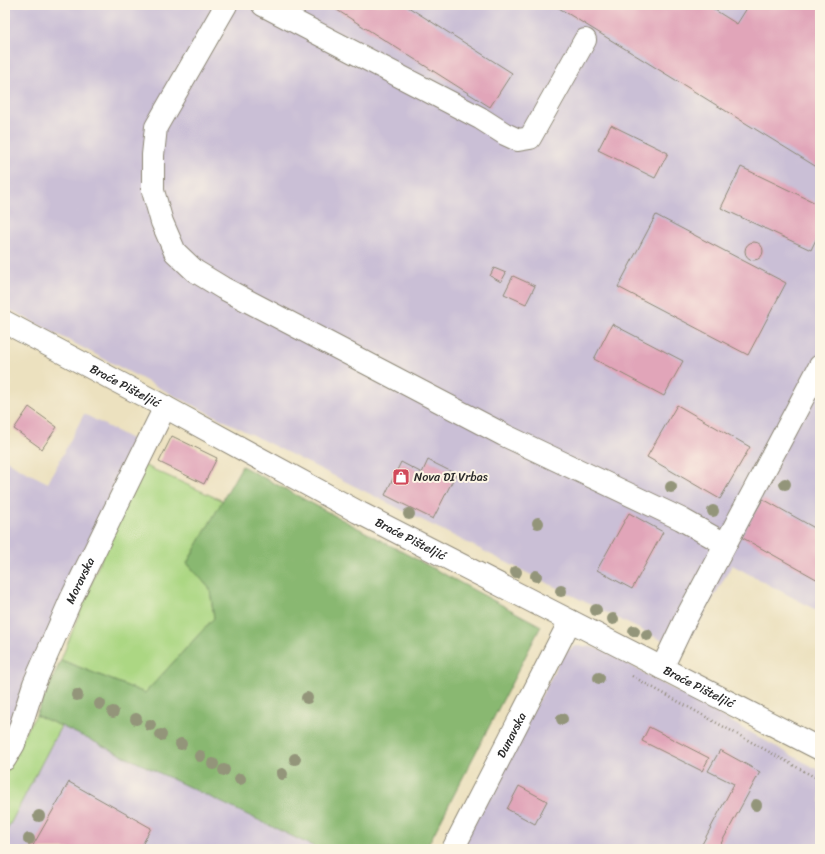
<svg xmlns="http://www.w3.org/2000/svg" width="825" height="854" font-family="Sriracha,sans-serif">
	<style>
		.industrial { fill: #cabfd6 }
		.green { fill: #acd783; stroke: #6c8157 }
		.forest { fill: #89b871; stroke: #5a724e }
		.building { fill: #e1a5b9 }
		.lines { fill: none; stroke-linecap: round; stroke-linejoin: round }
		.minor-casing { stroke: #8c8675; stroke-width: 24 }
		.path { stroke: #8c8675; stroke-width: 2.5; stroke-dasharray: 1 3; stroke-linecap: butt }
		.minor { stroke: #fff; stroke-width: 22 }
		.tree { fill: #93957a }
		.labels { text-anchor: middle; stroke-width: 4; stroke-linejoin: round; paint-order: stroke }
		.street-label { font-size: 12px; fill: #2b2b2b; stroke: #fcf5e5 }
		.poi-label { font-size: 12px; fill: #2b2b2b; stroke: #fcf5e5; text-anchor: start }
	</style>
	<rect width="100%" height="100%" fill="#fcf5e5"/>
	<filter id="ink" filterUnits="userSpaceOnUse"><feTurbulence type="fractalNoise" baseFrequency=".025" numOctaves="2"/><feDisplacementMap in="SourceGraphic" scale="8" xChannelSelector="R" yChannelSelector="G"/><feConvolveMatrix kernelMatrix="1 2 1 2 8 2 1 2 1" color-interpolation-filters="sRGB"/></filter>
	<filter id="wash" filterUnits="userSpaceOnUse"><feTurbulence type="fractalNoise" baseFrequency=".012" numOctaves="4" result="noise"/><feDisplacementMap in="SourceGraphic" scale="16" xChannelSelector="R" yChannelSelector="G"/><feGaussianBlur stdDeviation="0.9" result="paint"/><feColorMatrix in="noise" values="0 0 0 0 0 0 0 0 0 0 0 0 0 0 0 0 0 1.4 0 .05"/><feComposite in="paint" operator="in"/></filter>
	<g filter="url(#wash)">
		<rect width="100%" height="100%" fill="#ece1bf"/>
		<!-- industrial -->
		<path class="industrial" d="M5 5H820V612L732 565 683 651 173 395 5 307Z
			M84 414 135 441 71 581 12 737 5 734V459L20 469 48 483Z
			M575 646H588L604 651 820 771V849H460L564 653Z
			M61 726 319 849H5V834Z"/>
		<!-- green -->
		<path class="green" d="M139 463 223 501 187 563 210 589 214 618 145 693 61 660Z
			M36 715 61 726 5 834V764Z"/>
		<!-- forest -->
		<path class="forest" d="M242 466 541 626 426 849H319L61 726 36 715 61 660 145 693 214 618 210 589 187 563Z"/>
		<g id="blocks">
			<!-- building -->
			<path class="building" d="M329 5H405L512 73 490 107Z
				M554 5H707L737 24 749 5H820V169Z
				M611 125 668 153 655 178 598 150Z
				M741 167 820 205V231L811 250 721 208Z
				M656 215 786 283 748 355 618 287Z
				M745 251a9 9 0 1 1 18 0a9 9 0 1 1-18 0Z
				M494 268 506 273 501 282 490 276Z
				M513 276 535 286 526 304 504 294Z
				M612 324 683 361 664 396 594 359Z
				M677 405 750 447 720 499 647 457Z
				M29 407 57 427 42 449 14 429Z
				M172 436 217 458 204 484 159 462Z
				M428 460 456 474 433 519 385 495 401 462 422 473Z
				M763 499 820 531V581L741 537Z
				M629 513 663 532 632 589 597 570Z
				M649 727 709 758 702 771 642 741Z
				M720 750 760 772 718 849H702L700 848 734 784 708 771Z
				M69 782 151 828 140 849H31Z
				M519 786 547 801 535 824 507 809Z"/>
		</g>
	</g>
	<g filter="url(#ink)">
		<use href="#blocks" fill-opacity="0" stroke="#8c8675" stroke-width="1"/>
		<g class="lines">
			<!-- minor casing -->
			<g class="minor-casing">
				<g id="minor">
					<path d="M226 5 156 127 153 155V191L162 222 175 252 195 271 223 288 504 435 681 519 725 544"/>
					<path d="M263 5 480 118 505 134 518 140 530 138 585 40"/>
					<path id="s1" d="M5 322 165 407 358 512 820 749"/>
					<path d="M662 668 684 622 820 366"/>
					<path id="s2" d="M5 759 14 744 20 728 34 684 72 597 165 407"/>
					<path id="s3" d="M453 849 570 621"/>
				</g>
			</g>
			<!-- path -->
			<path class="path" d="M632 676 820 780"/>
			<!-- minor -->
			<use href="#minor" class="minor"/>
		</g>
		<!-- trees -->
		<g class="tree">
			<circle cx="785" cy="484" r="6"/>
			<circle cx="671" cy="487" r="6"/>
			<circle cx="713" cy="511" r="6"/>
			<circle cx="409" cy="514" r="6"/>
			<circle cx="538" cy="523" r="6"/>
			<circle cx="516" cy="572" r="6"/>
			<circle cx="536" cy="576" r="6"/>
			<circle cx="561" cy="591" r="6"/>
			<circle cx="596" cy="610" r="6"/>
			<circle cx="613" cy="619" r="6"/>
			<circle cx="634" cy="631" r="6"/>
			<circle cx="647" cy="635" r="6"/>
			<circle cx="599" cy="678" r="6"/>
			<circle cx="77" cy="695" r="6"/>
			<circle cx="307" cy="698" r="6"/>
			<circle cx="100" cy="704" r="6"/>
			<circle cx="113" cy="712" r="6"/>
			<circle cx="136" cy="719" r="6"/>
			<circle cx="562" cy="719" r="6"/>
			<circle cx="150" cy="725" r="6"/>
			<circle cx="161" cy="735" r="6"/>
			<circle cx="181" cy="744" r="6"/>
			<circle cx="200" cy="756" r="6"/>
			<circle cx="295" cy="759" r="6"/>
			<circle cx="213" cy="764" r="6"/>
			<circle cx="224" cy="770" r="6"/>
			<circle cx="282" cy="774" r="6"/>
			<circle cx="240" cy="779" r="6"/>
			<circle cx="756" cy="805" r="6"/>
			<circle cx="39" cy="816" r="6"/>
			<circle cx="29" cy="839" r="6"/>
		</g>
	</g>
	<!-- icons -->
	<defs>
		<g id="shop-square" transform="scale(0.9)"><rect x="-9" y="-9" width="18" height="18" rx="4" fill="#d1495b" stroke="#fcf5e5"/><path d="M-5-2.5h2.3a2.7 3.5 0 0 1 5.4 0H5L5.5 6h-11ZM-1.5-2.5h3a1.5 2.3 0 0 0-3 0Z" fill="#fff"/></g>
	</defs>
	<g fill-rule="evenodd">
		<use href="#shop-square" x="401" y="477"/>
	</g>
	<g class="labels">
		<!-- street labels -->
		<g class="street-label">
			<text dy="4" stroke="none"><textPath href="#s1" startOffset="136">Braće Pišteljić</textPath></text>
			<text dy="4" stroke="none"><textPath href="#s1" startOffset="460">Braće Pišteljić</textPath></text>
			<text dy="4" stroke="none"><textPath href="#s2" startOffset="194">Moravska</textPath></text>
			<text dy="4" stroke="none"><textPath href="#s1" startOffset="784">Braće Pišteljić</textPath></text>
			<text dy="4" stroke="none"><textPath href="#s3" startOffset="128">Dunavska</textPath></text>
		</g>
		<!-- poi labels -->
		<g class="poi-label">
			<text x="414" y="481">Nova DI Vrbas</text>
		</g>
	</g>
	<!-- margin -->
	<rect width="825" height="854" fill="none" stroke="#fcf5e5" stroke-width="20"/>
</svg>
